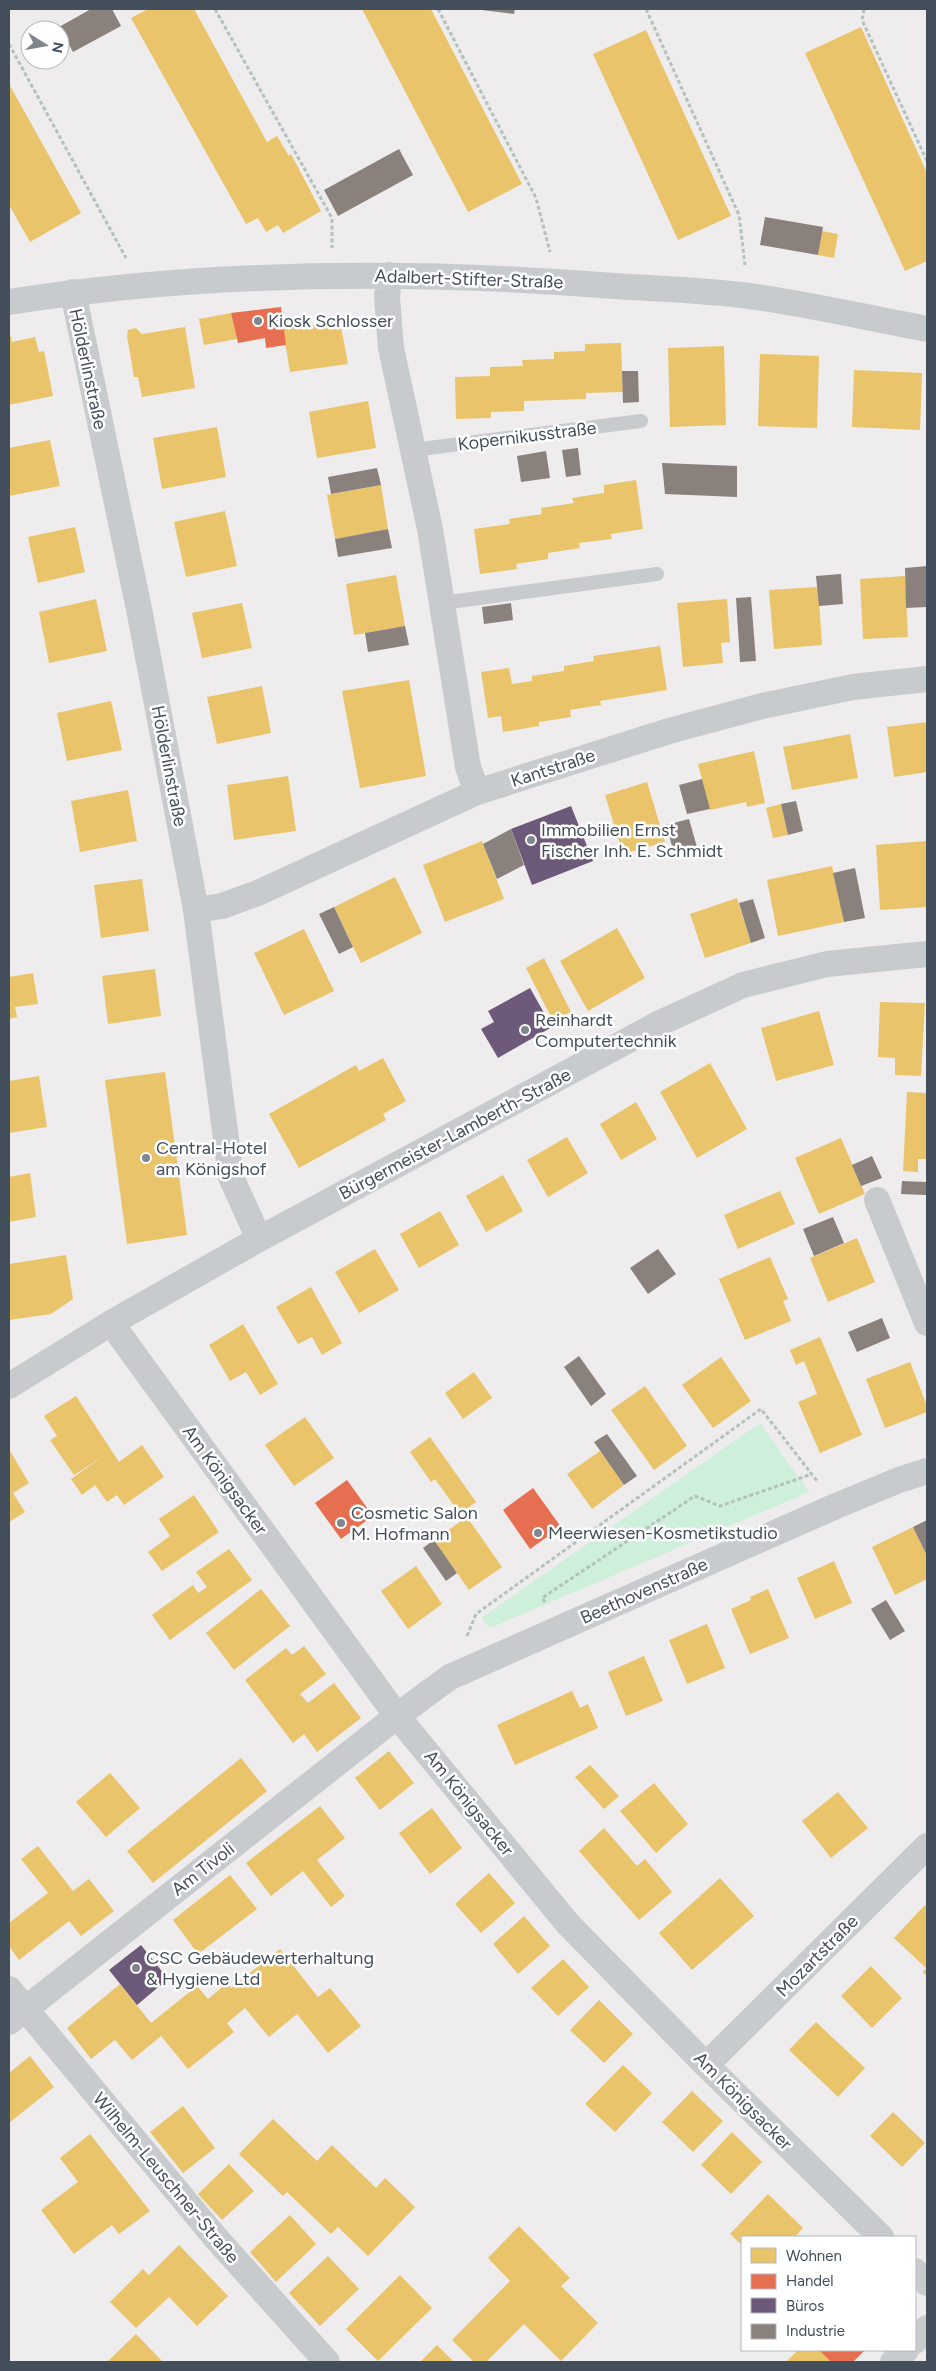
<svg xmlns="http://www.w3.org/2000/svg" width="936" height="2371" font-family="Figtree,sans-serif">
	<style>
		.green { fill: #ceefda }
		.homes { fill: #e9c46a }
		.shops { fill: #e76f51 }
		.offices { fill: #6d597a }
		.industry { fill: #8a817c }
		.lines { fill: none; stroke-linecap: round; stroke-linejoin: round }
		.path { stroke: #b4c2bd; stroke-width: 3; stroke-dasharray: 4 2.5; stroke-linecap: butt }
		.service { stroke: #c8cbcd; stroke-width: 14 }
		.minor { stroke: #c8cbcd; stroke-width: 26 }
		.poi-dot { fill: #7f868d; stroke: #fff; stroke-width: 2 }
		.labels { text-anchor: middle; stroke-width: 5; stroke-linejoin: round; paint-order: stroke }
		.street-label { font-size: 18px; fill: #434f5a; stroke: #fff }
		.poi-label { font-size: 18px; fill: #434f5a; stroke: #fff; text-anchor: start }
	</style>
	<rect width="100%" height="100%" fill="#eeecec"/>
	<!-- green -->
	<path class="green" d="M760 1423 809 1492 490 1628 481 1618Z"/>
	<!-- homes -->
	<path class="homes" d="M148 9H194L267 142 277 136 289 156 291 154 321 211 283 233 278 225 266 232 258 218 246 224 131 18Z
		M362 9H431L522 184 468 212Z
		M861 27 927 173V261L905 271 805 53Z
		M646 30 731 216 678 240 593 54Z
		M9 84 81 213 30 242 9 205Z
		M822 231 838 234 834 258 818 255Z
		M231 313 237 339 204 345 199 319Z
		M340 321 348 364 290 372 283 329Z
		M185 327 195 388 142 397 138 377H134L127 336 128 330 136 328 142 334Z
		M11 336 12 342 35 337 39 352 44 351 53 396 9 405V337Z
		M621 343 623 392 586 393V399L524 401V411L491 412V418L456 419 455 377 490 376V367L523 366 522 360 554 359V352L585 351V344Z
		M724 346 726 425 670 427 668 348Z
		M760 354 819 356 817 428 758 426Z
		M854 370 922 373 920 430 852 427Z
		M368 401 376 448 317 458 309 412Z
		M217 427 226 477 162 489 153 438Z
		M50 440 60 486 9 496V448Z
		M636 480 643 529 611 534 612 539 579 543 580 548 548 553V559L516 564 517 569 480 574 474 529 510 524 509 519 542 514 541 508 574 503 572 498 604 493V485Z
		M381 485 388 529 335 539 327 495Z
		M225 511 237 566 186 577 174 522Z
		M75 527 85 572 38 583 28 537Z
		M396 575 405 626 354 635 346 584Z
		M905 576 908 637 863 639 860 579Z
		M818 587 822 645 774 649 769 590Z
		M96 599 107 651 49 663 39 612Z
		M727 599 730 642 721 643 723 663 683 667 677 603Z
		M242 603 252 648 202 658 192 613Z
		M660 646 667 690 600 701 601 705 570 710 571 717 539 722V726L503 732 501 716 488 718 481 672 509 668 512 684 532 681V676L564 671V666L594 661 593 656Z
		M409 680 426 776 360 788 342 691Z
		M262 686 271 733 217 744 207 697Z
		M111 701 122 750 67 761 57 713Z
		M927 722V772L894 777 887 727Z
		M850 734 858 778 792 790 783 747Z
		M754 751 765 803 747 807 746 802 710 810 698 764Z
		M288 776 296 831 234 840 227 785Z
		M647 782 665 842 623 854 605 795Z
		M128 790 137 841 80 852 71 801Z
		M781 804 788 835 773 838 766 808Z
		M482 841 504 899 445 922 423 865Z
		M927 841V907L880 910 876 845Z
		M832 866 844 922 778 936 767 880Z
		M395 877 422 933 361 963 334 907Z
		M142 879 149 931 101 938 94 885Z
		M737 898 751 943 705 958 690 914Z
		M617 928 645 978 588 1011 560 961Z
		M304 929 334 991 284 1015 254 953Z
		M544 958 571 1012 553 1021 526 968Z
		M155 969 161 1016 108 1024 102 976Z
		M33 973 38 1004 15 1007 17 1017 9 1019V977Z
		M880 1002 925 1003 921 1076 895 1075V1058L878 1057Z
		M819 1011 834 1065 776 1081 761 1028Z
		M383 1058 406 1101 383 1114 386 1120 299 1168 269 1114 356 1065 359 1071Z
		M710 1063 747 1129 697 1158 660 1092Z
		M165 1072 187 1235 127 1244 105 1080Z
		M39 1076 47 1127 9 1133V1081Z
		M907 1092 927 1093V1159H918V1172L903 1171Z
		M636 1102 657 1139 621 1160 600 1124Z
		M567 1137 588 1173 548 1197 527 1160Z
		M841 1138 865 1194 819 1214 795 1158Z
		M30 1173 36 1217 9 1222V1177Z
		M503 1175 523 1211 486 1232 466 1196Z
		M780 1191 795 1224 738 1249 724 1215Z
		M440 1211 459 1245 419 1268 400 1234Z
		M857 1238 875 1282 828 1302 810 1258Z
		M375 1249 399 1290 359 1313 335 1272Z
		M66 1255 73 1299 51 1314 9 1320V1264Z
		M770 1257 788 1299 783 1301 791 1321 745 1340 719 1279Z
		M311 1287 342 1343 322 1355 312 1337 298 1344 276 1307Z
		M243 1324 278 1384 260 1395 246 1372 230 1381 209 1345Z
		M820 1337 862 1435 820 1453 798 1402 817 1394 804 1361 796 1365 790 1350Z
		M721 1357 751 1401 713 1428 682 1385Z
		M910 1362 927 1406V1412L885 1428 866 1379Z
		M474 1372 492 1398 463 1419 445 1393Z
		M645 1386 687 1446 654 1470 611 1410Z
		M76 1396 119 1462 142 1445 164 1477 124 1505 117 1495 107 1502 95 1485 82 1495 71 1479 102 1457 74 1475 50 1440 57 1436 44 1416Z
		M305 1417 334 1458 294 1486 265 1445Z
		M430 1437 476 1502 460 1514 435 1479 431 1482 410 1452Z
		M9 1449 29 1483 13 1493 25 1512 9 1522Z
		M600 1451 624 1485 592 1509 567 1474Z
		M194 1495 219 1532 162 1571 148 1552 170 1536 159 1519Z
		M467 1517 502 1567 469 1590 434 1540Z
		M913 1527 927 1556V1579L895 1595 872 1547Z
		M229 1549 252 1580 170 1640 152 1615 193 1585 198 1593 207 1587 196 1572Z
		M834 1561 852 1603 815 1619 797 1578Z
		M416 1566 442 1604 408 1629 381 1591Z
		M261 1589 290 1626 234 1670 206 1633Z
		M768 1589 789 1638 750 1654 731 1609 751 1600 750 1597Z
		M707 1624 725 1668 687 1684 669 1640Z
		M304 1646 326 1674 300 1694 308 1703 334 1683 361 1718 317 1752 304 1734 293 1743 245 1680 286 1648 292 1655Z
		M644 1656 663 1701 626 1716 608 1672Z
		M572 1691 580 1708 588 1704 598 1728 515 1765 497 1725Z
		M389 1751 414 1783 380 1810 355 1778Z
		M241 1758 267 1791 153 1883 127 1851Z
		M590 1765 619 1796 604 1809 575 1777Z
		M110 1773 140 1808 106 1837 76 1802Z
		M654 1783 688 1824 656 1853 620 1811Z
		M838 1792 868 1828 831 1858 802 1821Z
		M320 1806 345 1838 317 1860 345 1896 331 1907 303 1871 271 1896 246 1863Z
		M432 1808 462 1848 430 1874 399 1833Z
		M604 1828 637 1866 645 1859 672 1892 639 1920 579 1851Z
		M38 1846 73 1891 89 1879 114 1911 81 1936 69 1921 19 1960 9 1946V1923L48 1893 21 1859Z
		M489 1873 515 1903 481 1933 455 1904Z
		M230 1875 257 1909 198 1954 173 1920Z
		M720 1878 754 1916 692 1970 659 1933Z
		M925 1905 927 1908V1977L923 1972 926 1968 894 1938Z
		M524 1916 550 1946 518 1974 493 1944Z
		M280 1949 318 1997 330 1988 361 2026 328 2053 297 2014 269 2037 245 2008 227 2023 234 2032 188 2069 161 2036 132 2060 115 2040 91 2059 67 2028 120 1984 151 2023 197 1986 208 1999 227 1983 231 1988Z
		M563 1959 589 1987 558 2016 531 1988Z
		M871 1966 902 1998 872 2028 841 1996Z
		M599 2000 633 2034 604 2063 570 2030Z
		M816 2022 865 2068 838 2097 789 2050Z
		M30 2056 54 2087 9 2123V2073Z
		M623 2065 652 2093 615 2132 585 2104Z
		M692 2091 723 2121 693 2152 662 2122Z
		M183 2106 215 2148 183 2173 150 2132Z
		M893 2112 925 2143 902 2167 870 2136Z
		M273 2119 317 2161 332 2145 376 2188 385 2178 415 2207 368 2256 338 2227 331 2234 287 2192 283 2196 239 2154Z
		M732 2132 762 2162 731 2194 701 2165Z
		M90 2134 150 2211 119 2234 112 2225 74 2254 41 2210 78 2182 60 2158Z
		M229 2164 254 2191 222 2220 198 2194Z
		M768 2194 803 2228 795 2237H742V2245L730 2234Z
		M290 2215 316 2244 276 2282 250 2252Z
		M519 2226 570 2278 561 2286 598 2323 561 2361 524 2324 486 2362H474L452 2340 510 2281 488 2258Z
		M179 2245 228 2296 197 2326 169 2297 136 2328 110 2302 143 2269 149 2275Z
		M328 2256 359 2289 320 2326 289 2293Z
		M400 2275 432 2308 378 2361 346 2329Z
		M136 2334 163 2362H107Z
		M437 2345 454 2362H420Z
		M798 2350H819L831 2362H786Z"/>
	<!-- shops -->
	<path class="shops" d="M281 307 286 345 266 348 265 338 238 343 231 313Z
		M347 1480 373 1516 341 1539 315 1503Z
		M533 1488 561 1527 530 1549 503 1510Z
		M819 2350H865L853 2362H831Z"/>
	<!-- offices -->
	<path class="offices" d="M571 806 593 861 532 885 511 829Z
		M530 988 552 1027 498 1058 481 1029 494 1022 488 1011Z
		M141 1945 168 1979 137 2005 109 1970Z"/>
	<!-- industry -->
	<path class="industry" d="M91 9H112L121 26 73 52 59 27Z
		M474 9H515L514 14Z
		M399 149 413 175 338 216 324 190Z
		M765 217 823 227 818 255 760 245Z
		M622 371H638L639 402 623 403Z
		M578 448 581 475 566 477 562 450Z
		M546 451 550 478 521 482 517 456Z
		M662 463 737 466V497L665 494Z
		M377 468 381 485 331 494 328 477Z
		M388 529 392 548 338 557 335 539Z
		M927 566V607L906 608 905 568Z
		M841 574 843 604 819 606 816 576Z
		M751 597 756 661 740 662 736 598Z
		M511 603 513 620 484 624 482 607Z
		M405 626 409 645 368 652 365 633Z
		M702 779 710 809 687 814 679 785Z
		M796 801 803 831 788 835 781 804Z
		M689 819 697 847 674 853 666 825Z
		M511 829 524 865 497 879 483 844Z
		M855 868 865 918 844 922 833 873Z
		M753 899 765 938 751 943 739 903Z
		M334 907 353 947 339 954 319 914Z
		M872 1156 882 1178 861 1186 852 1165Z
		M902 1181 926 1182V1195L901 1194Z
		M833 1217 844 1243 814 1256 803 1229Z
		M658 1249 676 1274 648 1294 630 1268Z
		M882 1318 890 1338 857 1352 848 1332Z
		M579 1356 606 1394 591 1406 564 1367Z
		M607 1434 637 1476 624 1485 594 1442Z
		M927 1520V1556L913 1527Z
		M434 1540 457 1573 446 1581 423 1548Z
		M886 1600 905 1631 890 1640 871 1609Z"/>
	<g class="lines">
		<!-- path -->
		<path class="path" d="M215 9 332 218V248
			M438 9 536 198 550 252
			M646 9 739 215 745 265
			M864 9 862 20 927 161
			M9 44 126 258
			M545 1602 542 1598 695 1496 720 1506 812 1474
			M467 1636 476 1614 761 1409 817 1481"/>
		<!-- service -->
		<path class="service" d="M413 450 641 421
			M442 603 657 574"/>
		<!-- minor -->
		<path class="minor" d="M389 275 387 297 391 348 430 529 468 767 477 792
			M73 292 139 609 196 910 231 1177 259 1239
			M9 302C207 271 415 270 615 286 660 289 705 290 749 296 809 304 868 318 927 329
			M196 910 222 906 258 893 477 792 669 731 762 706 853 687 927 679
			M877 1200 927 1323
			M111 1323 397 1716 568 1924 706 2065 881 2237
			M9 1386 111 1323 259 1239 660 1023 743 985 827 964 927 954
			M9 1989 215 2237 327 2362
			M9 2022 397 1716 450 1677 836 1506 899 1480 927 1471
			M706 2065 927 1846
			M915 2271 927 2283
			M915 2341 927 2328
			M893 2362 906 2350"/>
	</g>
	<!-- markers -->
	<g class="poi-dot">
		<circle cx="258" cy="321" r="5"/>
		<circle cx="531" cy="840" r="5"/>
		<circle cx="525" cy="1030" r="5"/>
		<circle cx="146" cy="1158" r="5"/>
		<circle cx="341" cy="1523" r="5"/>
		<circle cx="538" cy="1533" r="5"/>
		<circle cx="136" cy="1968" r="5"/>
	</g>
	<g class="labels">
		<!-- street labels -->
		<g class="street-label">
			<text transform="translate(469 279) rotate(2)" y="6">Adalbert-Stifter-Straße</text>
			<text transform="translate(88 369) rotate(78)" y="6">Hölderlinstraße</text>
			<text transform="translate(527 436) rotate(-7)" y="6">Kopernikusstraße</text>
			<text transform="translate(169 766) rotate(79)" y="6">Hölderlinstraße</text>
			<text transform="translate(553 768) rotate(-18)" y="6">Kantstraße</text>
			<text transform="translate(455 1134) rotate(-28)" y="6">Bürgermeister-Lamberth-Straße</text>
			<text transform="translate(225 1480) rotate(54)" y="6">Am Königsacker</text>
			<text transform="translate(644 1591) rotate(-24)" y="6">Beethovenstraße</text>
			<text transform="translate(469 1803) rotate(51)" y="6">Am Königsacker</text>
			<text transform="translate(203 1869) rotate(-38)" y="6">Am Tivoli</text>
			<text transform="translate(817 1956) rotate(-45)" y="6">Mozartstraße</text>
			<text transform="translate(743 2101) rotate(45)" y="6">Am Königsacker</text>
			<text transform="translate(166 2178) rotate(50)" y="6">Wilhelm-Leuschner-Straße</text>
		</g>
		<!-- poi labels -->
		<g class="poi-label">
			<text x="268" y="327">Kiosk Schlosser</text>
			<text x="541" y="836">Immobilien Ernst<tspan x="541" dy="21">Fischer Inh. E. Schmidt</tspan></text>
			<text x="535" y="1026">Reinhardt<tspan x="535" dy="21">Computertechnik</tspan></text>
			<text x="156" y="1154">Central-Hotel<tspan x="156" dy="21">am Königshof</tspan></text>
			<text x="351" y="1519">Cosmetic Salon<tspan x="351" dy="21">M. Hofmann</tspan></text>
			<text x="548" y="1539">Meerwiesen-Kosmetikstudio</text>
			<text x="146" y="1964">CSC Gebäudewerterhaltung<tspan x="146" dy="21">&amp; Hygiene Ltd</tspan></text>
		</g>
	</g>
	<!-- border -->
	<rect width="936" height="2371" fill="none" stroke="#434f5a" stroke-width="20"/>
	<!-- legend -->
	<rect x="741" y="2236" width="175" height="115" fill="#ffffff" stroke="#b4b9bd"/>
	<rect x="751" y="2248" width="25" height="15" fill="#e9c46a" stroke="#b4b9bd"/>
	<text x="786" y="2261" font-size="15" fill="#434f5a">Wohnen</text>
	<rect x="751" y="2274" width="25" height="15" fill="#e76f51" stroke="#b4b9bd"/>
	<text x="786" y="2286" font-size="15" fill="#434f5a">Handel</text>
	<rect x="751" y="2298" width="25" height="15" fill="#6d597a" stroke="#b4b9bd"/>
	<text x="786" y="2311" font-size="15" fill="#434f5a">Büros</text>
	<rect x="751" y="2324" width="25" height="15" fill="#8a817c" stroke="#b4b9bd"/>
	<text x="786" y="2336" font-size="15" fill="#434f5a">Industrie</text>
	<!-- north arrow -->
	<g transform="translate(45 45) rotate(101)"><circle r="24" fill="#ffffff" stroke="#b4b9bd"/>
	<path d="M0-4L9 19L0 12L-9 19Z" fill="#7f868d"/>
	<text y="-8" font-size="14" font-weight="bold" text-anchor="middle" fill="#434f5a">N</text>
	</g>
</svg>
